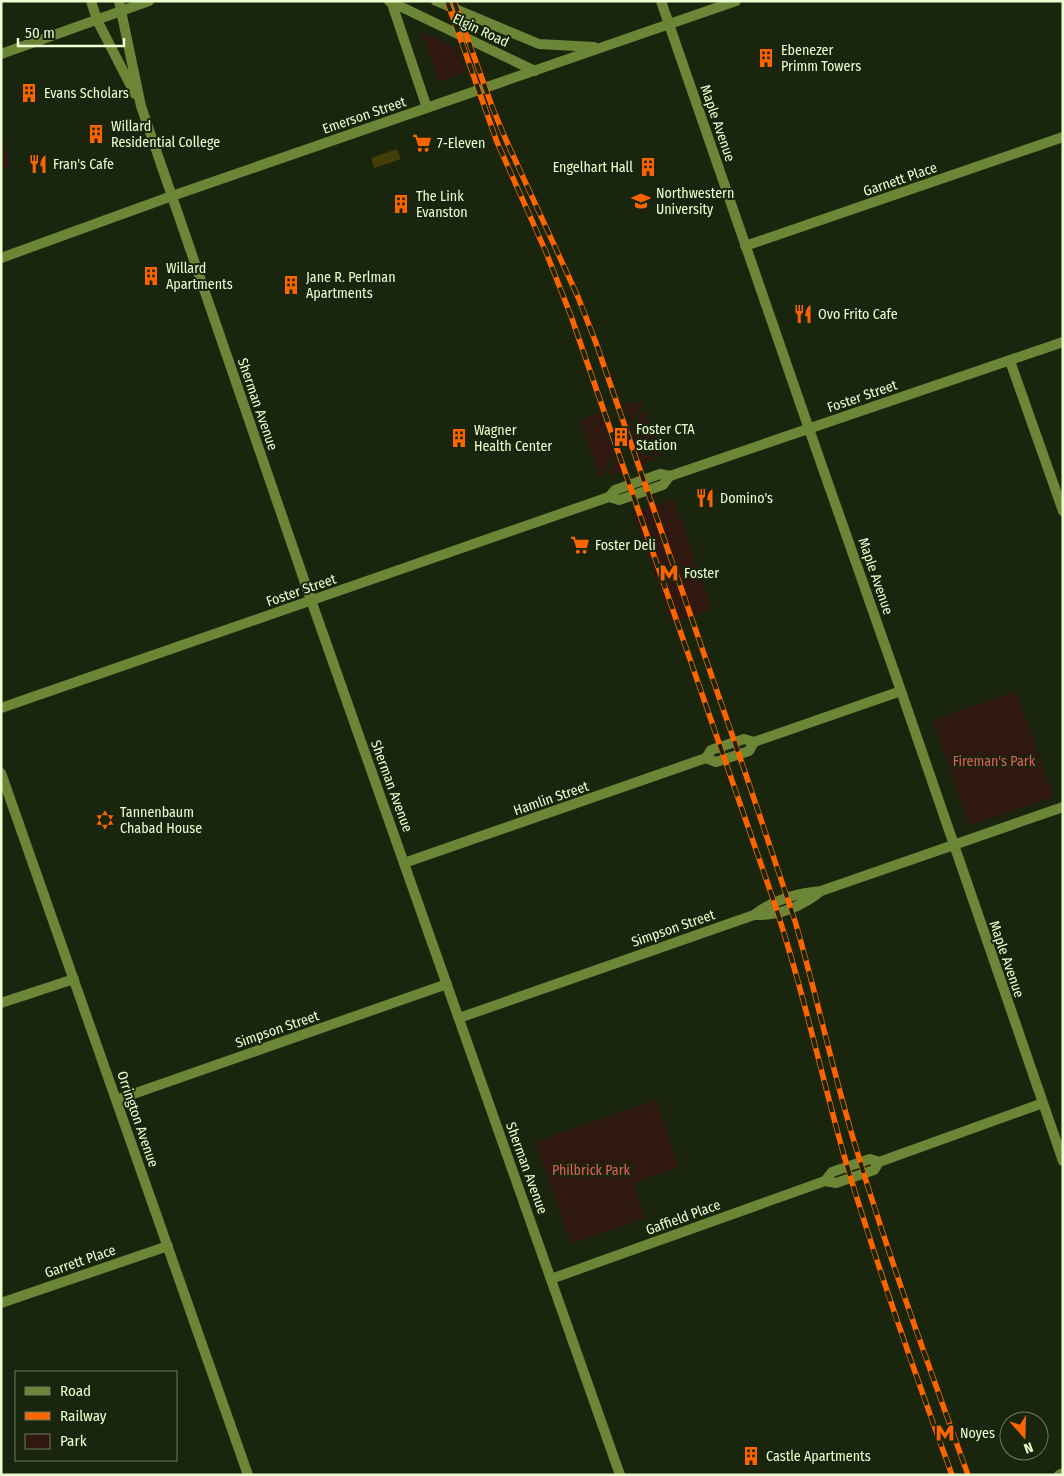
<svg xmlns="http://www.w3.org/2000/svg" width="1064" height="1476" font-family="'Fira Sans Condensed',sans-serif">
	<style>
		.green { fill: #2f1810 }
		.water { fill: #443f08 }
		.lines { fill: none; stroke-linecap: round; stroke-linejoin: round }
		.minor { stroke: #6b8636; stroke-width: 10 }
		.tertiary { stroke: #6b8636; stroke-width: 10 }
		.rail-casing { stroke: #fc6400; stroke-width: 5.5 }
		.rail { stroke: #1a250d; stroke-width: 4; stroke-dasharray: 11; stroke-linecap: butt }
		.labels { text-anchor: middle; stroke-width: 4; stroke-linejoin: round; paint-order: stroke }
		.street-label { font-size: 14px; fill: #ecffd1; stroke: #1a250d }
		.poi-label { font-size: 14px; fill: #ecffd1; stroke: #1a250d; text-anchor: start }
		.park-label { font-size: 14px; fill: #e45e58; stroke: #1a250d }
	</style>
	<rect width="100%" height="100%" fill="#1a250d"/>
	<!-- green -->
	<path class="green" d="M421 31 458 49 466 72 442 81 438 79Z
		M1 134 10 165 1 169Z
		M642 401 643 405 630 423 623 405 633 402 634 404Z
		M644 409 661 458 638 447 631 428Z
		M600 413 614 455 600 479 580 420Z
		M629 447 657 459 638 466Z
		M621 450 624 459 625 470 606 477Z
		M674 499 712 609 672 623 634 513Z
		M1016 691 1054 797 969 826 933 720Z
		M656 1100 679 1167 633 1183 645 1218 571 1244 535 1142Z"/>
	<!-- water -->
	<path class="water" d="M397 149 401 159 374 168 371 158Z"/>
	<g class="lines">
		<!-- minor -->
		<path class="minor" d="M1 54 149 1
			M745 246 1063 137
			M1 258 172 196
			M1010 361 1063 511
			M809 429 901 691 1063 1161
			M706 758 716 762 749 751 754 742
			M1 773 248 1475
			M404 863 706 758 711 750 744 739 754 742 901 691
			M754 915C779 916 802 906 821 891
			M1 1003 74 979
			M459 1018 754 915C773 900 798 893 821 891L1063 807
			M116 1100 447 984
			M825 1181 836 1183 874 1170 879 1162 1043 1103
			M551 1279 825 1181 832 1172 870 1159 879 1162
			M1 1303 168 1246"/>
		<!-- tertiary -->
		<path class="tertiary" d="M91 1 97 20 135 94
			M119 1 141 106 166 179 311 600 620 1475
			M389 1 535 71
			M391 1 427 108
			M436 1 539 44 594 47
			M661 1 809 429
			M172 196 736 1
			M609 497 619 500 663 485 670 476
			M1 708 606 498 609 497 615 490 660 474 670 476 1063 342
			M1059 1475 1063 1473"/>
		<!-- rail casing -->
		<g class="rail-casing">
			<path id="rail" d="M447 1 497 142 546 252 571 316 771 893C800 978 819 1065 843 1152 875 1261 913 1368 952 1475
				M454 1 493 109 506 140 578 297 596 343 744 769 795 921C817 996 833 1073 856 1148 889 1258 929 1366 968 1475"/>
		</g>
		<!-- rail -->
		<use href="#rail" class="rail"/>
	</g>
	<!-- icons -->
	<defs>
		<g id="building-bare" transform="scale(1.5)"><path d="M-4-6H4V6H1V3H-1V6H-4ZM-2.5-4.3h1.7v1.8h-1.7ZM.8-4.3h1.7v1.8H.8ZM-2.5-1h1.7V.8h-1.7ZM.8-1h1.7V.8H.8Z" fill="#fc6400" stroke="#1a250d" stroke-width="2.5" paint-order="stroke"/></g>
		<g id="supermarket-bare" transform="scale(1.5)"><path d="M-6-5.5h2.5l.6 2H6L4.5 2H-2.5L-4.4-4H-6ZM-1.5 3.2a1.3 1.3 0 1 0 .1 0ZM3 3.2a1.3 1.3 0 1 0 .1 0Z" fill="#fc6400" stroke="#1a250d" stroke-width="2.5" paint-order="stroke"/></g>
		<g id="restaurant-bare" transform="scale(1.5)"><path d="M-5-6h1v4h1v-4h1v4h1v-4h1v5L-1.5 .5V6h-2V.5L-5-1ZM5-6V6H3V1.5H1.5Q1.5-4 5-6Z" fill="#fc6400" stroke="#1a250d" stroke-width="2.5" paint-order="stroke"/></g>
		<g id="university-bare" transform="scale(1.5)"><path d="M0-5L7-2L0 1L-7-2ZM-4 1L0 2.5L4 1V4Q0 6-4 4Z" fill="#fc6400" stroke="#1a250d" stroke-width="2.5" paint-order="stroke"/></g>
		<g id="metro-bare" transform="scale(1.5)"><path d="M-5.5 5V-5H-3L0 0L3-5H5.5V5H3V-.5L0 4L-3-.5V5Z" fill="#fc6400" stroke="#1a250d" stroke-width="2.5" paint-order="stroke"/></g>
		<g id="synagogue-bare" transform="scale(1.5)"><path d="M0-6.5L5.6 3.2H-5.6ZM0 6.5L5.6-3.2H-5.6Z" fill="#fc6400" stroke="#1a250d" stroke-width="2.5" paint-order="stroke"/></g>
	</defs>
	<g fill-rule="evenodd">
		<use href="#building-bare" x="766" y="58"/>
		<use href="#building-bare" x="29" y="93"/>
		<use href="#building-bare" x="96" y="134"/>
		<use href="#supermarket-bare" x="422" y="143"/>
		<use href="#restaurant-bare" x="38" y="164"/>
		<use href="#building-bare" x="648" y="167"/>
		<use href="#university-bare" x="641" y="201"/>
		<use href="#building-bare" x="401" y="204"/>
		<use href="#building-bare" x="151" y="276"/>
		<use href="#building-bare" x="291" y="285"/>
		<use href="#restaurant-bare" x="803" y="314"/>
		<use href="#building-bare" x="621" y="437"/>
		<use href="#building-bare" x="459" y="438"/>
		<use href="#restaurant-bare" x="705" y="498"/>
		<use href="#supermarket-bare" x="580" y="545"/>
		<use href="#metro-bare" x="669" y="573"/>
		<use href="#synagogue-bare" x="105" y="820"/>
		<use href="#metro-bare" x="945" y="1433"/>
		<use href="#building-bare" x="751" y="1456"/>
	</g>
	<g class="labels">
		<!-- street labels -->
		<g class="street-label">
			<text transform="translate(481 30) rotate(25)" y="5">Elgin Road</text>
			<text transform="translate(364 115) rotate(-19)" y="5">Emerson Street</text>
			<text transform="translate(718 123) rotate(71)" y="5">Maple Avenue</text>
			<text transform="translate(900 179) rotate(-19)" y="5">Garnett Place</text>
			<text transform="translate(862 396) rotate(-19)" y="5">Foster Street</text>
			<text transform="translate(258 404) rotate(71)" y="5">Sherman Avenue</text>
			<text transform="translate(876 576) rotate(71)" y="5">Maple Avenue</text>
			<text transform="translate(301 590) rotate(-19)" y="5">Foster Street</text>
			<text transform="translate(392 786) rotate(70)" y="5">Sherman Avenue</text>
			<text transform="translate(551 798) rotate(-19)" y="5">Hamlin Street</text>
			<text transform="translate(673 928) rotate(-19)" y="5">Simpson Street</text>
			<text transform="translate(1007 959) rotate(71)" y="5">Maple Avenue</text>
			<text transform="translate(277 1029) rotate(-19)" y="5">Simpson Street</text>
			<text transform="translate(138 1119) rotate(71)" y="5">Orrington Avenue</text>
			<text transform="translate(527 1168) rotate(70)" y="5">Sherman Avenue</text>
			<text transform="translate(683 1217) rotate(-20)" y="5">Gaffield Place</text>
			<text transform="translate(80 1261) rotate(-19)" y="5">Garrett Place</text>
		</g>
		<!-- poi labels -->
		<g class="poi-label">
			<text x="781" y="55">Ebenezer<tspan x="781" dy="16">Primm Towers</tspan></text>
			<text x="44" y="98">Evans Scholars</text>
			<text x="111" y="131">Willard<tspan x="111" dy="16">Residential College</tspan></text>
			<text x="437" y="148">7-Eleven</text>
			<text x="53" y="169">Fran's Cafe</text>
			<text x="633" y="172" text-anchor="end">Engelhart Hall</text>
			<text x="656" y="198">Northwestern<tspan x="656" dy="16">University</tspan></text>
			<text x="416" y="201">The Link<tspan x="416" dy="16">Evanston</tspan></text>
			<text x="166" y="273">Willard<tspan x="166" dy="16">Apartments</tspan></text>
			<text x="306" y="282">Jane R. Perlman<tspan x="306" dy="16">Apartments</tspan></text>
			<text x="818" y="319">Ovo Frito Cafe</text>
			<text x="636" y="434">Foster CTA<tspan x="636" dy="16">Station</tspan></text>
			<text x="474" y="435">Wagner<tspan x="474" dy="16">Health Center</tspan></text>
			<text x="720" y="503">Domino's</text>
			<text x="595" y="550">Foster Deli</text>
			<text x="684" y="578">Foster</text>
			<text x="120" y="817">Tannenbaum<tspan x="120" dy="16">Chabad House</tspan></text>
			<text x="960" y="1438">Noyes</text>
			<text x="766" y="1461">Castle Apartments</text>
		</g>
		<!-- park labels -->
		<g class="park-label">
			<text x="994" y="766">Fireman's Park</text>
			<text x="591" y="1175">Philbrick Park</text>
		</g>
	</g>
	<!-- border -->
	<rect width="1064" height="1476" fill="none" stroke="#ecffd1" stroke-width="5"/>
	<!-- legend -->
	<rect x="15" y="1371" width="162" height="90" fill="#1a250d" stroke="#6e7c5b"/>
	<rect x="25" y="1387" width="25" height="8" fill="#6b8636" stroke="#6e7c5b"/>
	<text x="60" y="1396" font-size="15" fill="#ecffd1">Road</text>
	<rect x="25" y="1412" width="25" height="8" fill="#fc6400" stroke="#6e7c5b"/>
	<text x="60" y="1421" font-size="15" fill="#ecffd1">Railway</text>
	<rect x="25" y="1434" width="25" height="15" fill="#2f1810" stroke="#6e7c5b"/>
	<text x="60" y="1446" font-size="15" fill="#ecffd1">Park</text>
	<!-- north arrow -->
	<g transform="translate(1024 1436) rotate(160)"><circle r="24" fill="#1a250d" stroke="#6e7c5b"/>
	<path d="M0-4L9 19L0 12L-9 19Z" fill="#fc6400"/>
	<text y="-8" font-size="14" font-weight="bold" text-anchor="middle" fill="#ecffd1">N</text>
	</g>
	<!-- scale -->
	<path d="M18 38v8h106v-8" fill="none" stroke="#ecffd1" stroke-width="2.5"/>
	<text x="25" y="38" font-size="15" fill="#ecffd1" stroke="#1a250d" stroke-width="4" paint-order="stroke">50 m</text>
</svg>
